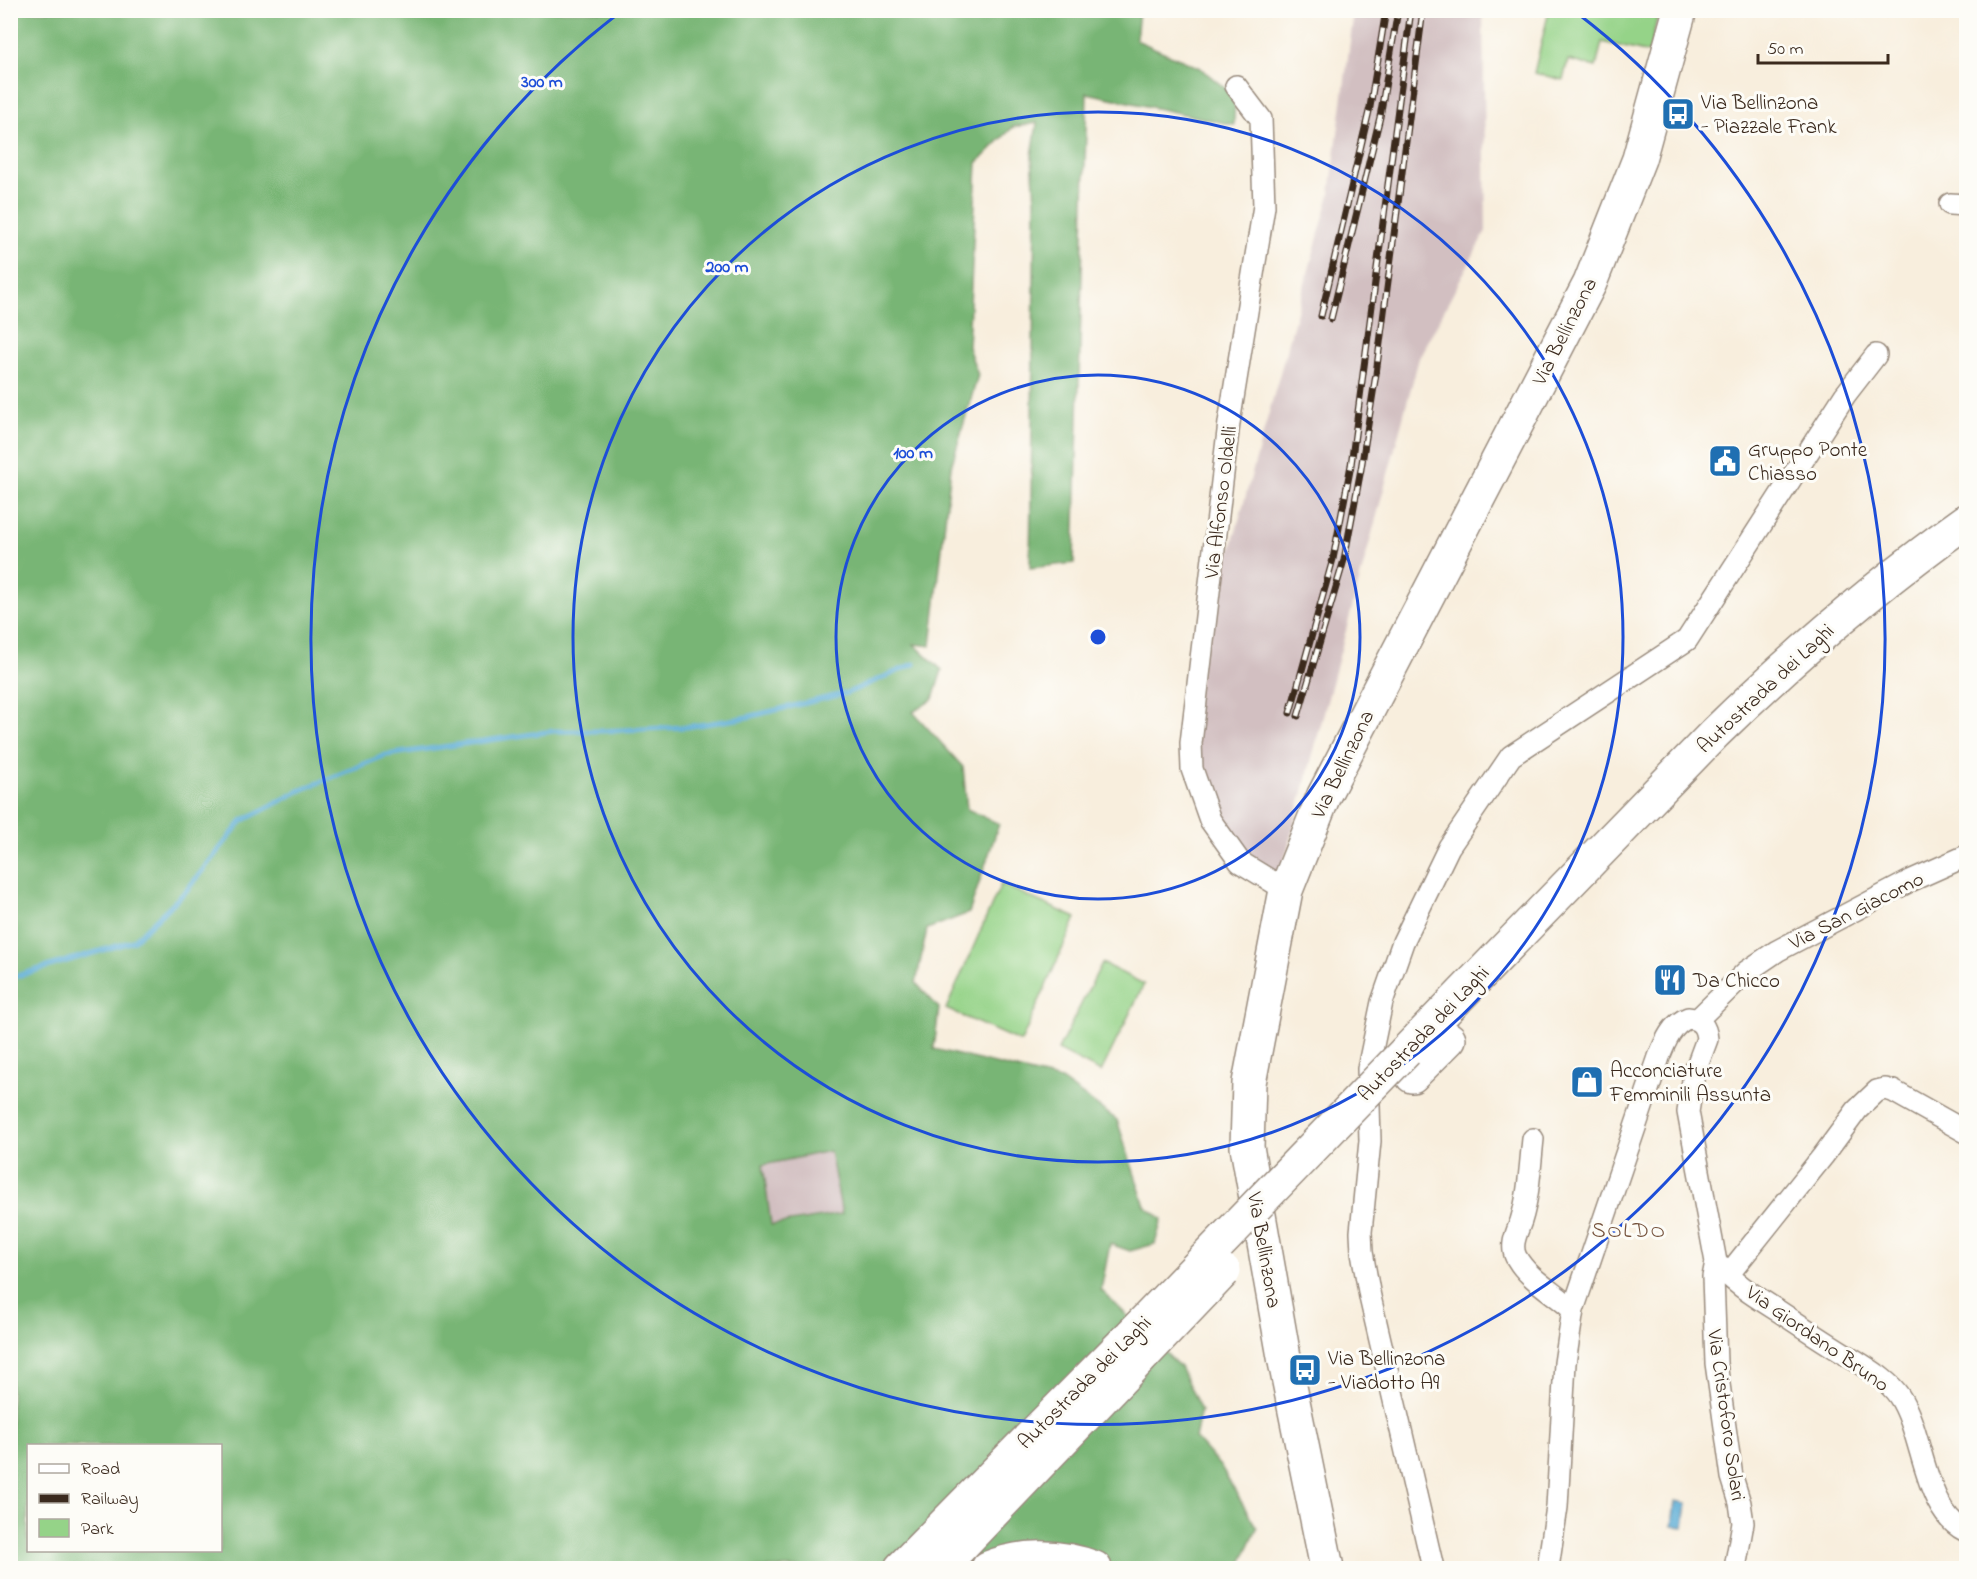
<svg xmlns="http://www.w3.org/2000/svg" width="1977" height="1579" font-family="'Indie Flower',sans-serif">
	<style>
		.industrial { fill: #d2bfc1 }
		.green { fill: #95d388; stroke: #687e53; stroke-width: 1.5 }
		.forest { fill: #78b574; stroke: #5a7049; stroke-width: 1.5; fill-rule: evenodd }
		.water { fill: #5aacd5; stroke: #4a6b7a; stroke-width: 1.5 }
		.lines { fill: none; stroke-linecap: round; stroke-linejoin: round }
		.stream { stroke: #5aacd5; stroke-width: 5 }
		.minor-casing { stroke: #9a8c7e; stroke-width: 24 }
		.primary-casing { stroke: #9a8c7e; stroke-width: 36 }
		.motorway-casing { stroke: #9a8c7e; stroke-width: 36 }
		.minor { stroke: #fff; stroke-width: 21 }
		.primary { stroke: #fff; stroke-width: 33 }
		.motorway { stroke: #fff; stroke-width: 33 }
		.rail-casing { stroke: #3b2a1e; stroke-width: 7 }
		.rail { stroke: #fdfcf7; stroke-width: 4.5; stroke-dasharray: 14; stroke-linecap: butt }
		.motorway-bridge-casing { stroke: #9a8c7e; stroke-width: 36; stroke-linecap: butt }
		.motorway-bridge { stroke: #fff; stroke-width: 33 }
		.ring { fill: none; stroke: #1d4ed8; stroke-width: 3 }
		.labels { text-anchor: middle; stroke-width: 6; stroke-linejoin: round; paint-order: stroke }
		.poi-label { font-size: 21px; fill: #3b2a1e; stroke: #fdfcf7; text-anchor: start }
		.street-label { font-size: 21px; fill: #3b2a1e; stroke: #fdfcf7 }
		.neighbourhood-label { font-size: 22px; letter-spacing: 1.5px; fill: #75523c; stroke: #fdfcf7 }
		.centre { fill: #1d4ed8; stroke: #fdfcf7; stroke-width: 3 }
		.ring-label { font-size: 18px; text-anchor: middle; font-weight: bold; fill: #1d4ed8; stroke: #fdfcf7; stroke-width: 6; stroke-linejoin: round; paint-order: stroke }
	</style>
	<rect width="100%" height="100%" fill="#fdfcf7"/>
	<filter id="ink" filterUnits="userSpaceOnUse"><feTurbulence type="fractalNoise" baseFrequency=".0167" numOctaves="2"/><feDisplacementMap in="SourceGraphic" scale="12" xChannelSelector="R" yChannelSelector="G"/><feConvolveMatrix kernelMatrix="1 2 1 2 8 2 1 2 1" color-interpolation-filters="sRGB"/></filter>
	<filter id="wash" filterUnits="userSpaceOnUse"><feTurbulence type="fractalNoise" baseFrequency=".008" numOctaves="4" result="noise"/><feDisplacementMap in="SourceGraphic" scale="24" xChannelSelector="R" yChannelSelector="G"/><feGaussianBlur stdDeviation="1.35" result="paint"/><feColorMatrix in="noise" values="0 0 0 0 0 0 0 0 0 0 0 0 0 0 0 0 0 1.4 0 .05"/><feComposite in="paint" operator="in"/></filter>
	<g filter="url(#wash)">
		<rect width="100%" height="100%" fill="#f8eedd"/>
		<!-- industrial -->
		<path class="industrial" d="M1354 11H1483L1486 231 1419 358 1280 877 1240 862 1210 820 1191 743 1203 649 1330 194Z
			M830 1151 842 1214 771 1225 763 1165Z"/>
		<!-- green -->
		<path class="green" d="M1549 11V10L1659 11 1649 53 1602 42 1596 67 1568 60 1563 80 1534 73Z
			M1001 884 1076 918 1021 1042 946 1009Z
			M1102 963 1144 984 1101 1072 1058 1050Z"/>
		<!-- forest -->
		<path class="forest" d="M11 11H1139L1136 40 1200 68 1235 96 1234 125 1087 93 1074 563 1030 568 1035 202 1032 156 1037 123 1013 127 977 163 968 347 978 375 951 467 931 646 914 644 942 670 933 699 913 712 963 767 967 809 999 824 969 913 927 929 916 983 939 1008 934 1049 1061 1080 1117 1120 1145 1206 1162 1219 1155 1244 1130 1251 1110 1244 1101 1290 1180 1367 1201 1410 1195 1438 1220 1466 1257 1528 1239 1568H11ZM830 1151 842 1214 771 1225 763 1165ZM28 1446H220V1550H28Z"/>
		<!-- water -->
		<path class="water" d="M1675 1501 1687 1503 1684 1527 1672 1526Z"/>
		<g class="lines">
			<!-- stream -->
			<path class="stream" d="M10 978 133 941 186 891 242 821 301 790 386 755 553 731H601L686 727 743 718 847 693 914 664"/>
		</g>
	</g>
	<g filter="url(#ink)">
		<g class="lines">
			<!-- minor casing -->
			<g class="minor-casing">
				<path id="minor" d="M1236 86 1261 119 1264 206 1229 423 1191 743 1192 769 1210 820 1240 862 1286 890
					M1950 204 1966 205
					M1697 1020 1746 972 1777 951 1910 881 1966 856
					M1533 1139C1530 1167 1529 1195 1521 1221 1517 1232 1510 1245 1516 1257 1528 1279 1555 1293 1573 1310
					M1716 1262 1713 1277 1716 1363 1732 1477 1740 1503 1743 1523 1735 1568
					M1728 1275 1823 1156 1857 1110 1877 1091 1885 1089 1893 1091 1966 1132
					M1433 1568 1370 1297 1362 1252 1361 1232 1370 1141 1368 1069 1382 1002 1403 942 1449 847 1511 756 1687 640 1845 395 1876 355
					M1548 1568 1557 1507 1565 1363 1573 1310 1659 1057C1665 1042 1672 1024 1688 1018 1701 1019 1706 1027 1707 1039L1694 1074 1688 1112 1716 1262C1732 1283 1758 1298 1780 1312 1804 1328 1828 1344 1853 1359 1868 1369 1888 1380 1899 1396 1924 1433 1923 1511 1966 1531"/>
			</g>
			<!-- primary casing -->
			<g class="primary-casing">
				<path id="primary" d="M1327 1568 1284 1357 1247 1147 1249 1083 1286 890 1324 795 1590 283 1639 159 1680 10"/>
			</g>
			<!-- motorway casing -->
			<g class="motorway-casing">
				<path id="motorway" d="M1406 1051 1715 733C1794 656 1876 585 1966 521
					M1412 1076 1449 1039
					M901 1568 1133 1333
					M940 1568 1140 1359
					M988 1568C1024 1554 1060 1555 1095 1568"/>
			</g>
			<!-- minor -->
			<use href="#minor" class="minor"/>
			<!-- primary -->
			<use href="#primary" class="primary"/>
			<!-- motorway -->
			<use href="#motorway" class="motorway"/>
			<!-- rail casing -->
			<g class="rail-casing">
				<path id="rail" d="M1321 316 1370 107 1386 10
					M1331 319 1380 117 1398 10
					M1290 713 1333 559 1351 465 1411 10
					M1298 716 1344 560 1361 469 1376 374 1423 10"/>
			</g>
			<!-- rail -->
			<use href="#rail" class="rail"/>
			<!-- motorway-bridge casing -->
			<g class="motorway-bridge-casing">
				<path id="motorway-bridge" d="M1133 1333 1406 1051
					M1140 1359 1224 1271"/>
			</g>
			<!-- motorway-bridge -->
			<use href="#motorway-bridge" class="motorway-bridge"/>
		</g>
	</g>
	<!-- distance rings -->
	<g class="ring">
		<circle cx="1098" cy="637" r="262"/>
		<circle cx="1098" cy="637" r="525"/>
		<path d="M1577 13A787 787 0 1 1 619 13"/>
	</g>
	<!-- icons -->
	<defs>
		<g id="bus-square" transform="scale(1.725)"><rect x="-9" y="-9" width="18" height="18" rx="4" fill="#1f6fb2" stroke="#fdfcf7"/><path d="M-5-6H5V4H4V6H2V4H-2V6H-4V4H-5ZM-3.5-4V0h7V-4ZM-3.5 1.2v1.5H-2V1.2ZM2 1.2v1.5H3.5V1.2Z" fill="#fff"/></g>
		<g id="civic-square" transform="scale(1.725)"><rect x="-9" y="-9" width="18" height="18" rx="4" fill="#1f6fb2" stroke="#fdfcf7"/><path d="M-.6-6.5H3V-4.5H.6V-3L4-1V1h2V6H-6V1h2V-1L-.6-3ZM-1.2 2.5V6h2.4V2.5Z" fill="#fff"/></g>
		<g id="restaurant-square" transform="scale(1.725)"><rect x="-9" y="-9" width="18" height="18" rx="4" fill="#1f6fb2" stroke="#fdfcf7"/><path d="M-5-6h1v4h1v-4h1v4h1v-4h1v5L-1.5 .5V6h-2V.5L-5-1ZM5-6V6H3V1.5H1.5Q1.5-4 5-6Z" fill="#fff"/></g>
		<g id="shop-square" transform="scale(1.725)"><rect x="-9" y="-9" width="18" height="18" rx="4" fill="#1f6fb2" stroke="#fdfcf7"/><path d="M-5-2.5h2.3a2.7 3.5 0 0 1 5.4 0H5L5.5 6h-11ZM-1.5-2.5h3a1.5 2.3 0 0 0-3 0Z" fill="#fff"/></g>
	</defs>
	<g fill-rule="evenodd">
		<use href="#bus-square" x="1678" y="114"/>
		<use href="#civic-square" x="1725" y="461"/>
		<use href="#restaurant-square" x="1670" y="980"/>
		<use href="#shop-square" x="1587" y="1082"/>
		<use href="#bus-square" x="1305" y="1370"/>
	</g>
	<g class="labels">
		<!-- poi labels -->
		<g class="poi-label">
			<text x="1701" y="109">Via Bellinzona<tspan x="1701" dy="24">- Piazzale Frank</tspan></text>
			<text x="1748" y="456">Gruppo Ponte<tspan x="1748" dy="24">Chiasso</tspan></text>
			<text x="1693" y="987">Da Chicco</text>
			<text x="1610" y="1077">Acconciature<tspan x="1610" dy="24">Femminili Assunta</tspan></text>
			<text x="1328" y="1365">Via Bellinzona<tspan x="1328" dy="24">- Viadotto A9</tspan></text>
		</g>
		<!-- street labels -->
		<g class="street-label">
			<text transform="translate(1564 331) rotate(-63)" y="7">Via Bellinzona</text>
			<text transform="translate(1220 502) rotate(-83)" y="7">Via Alfonso Oldelli</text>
			<text transform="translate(1765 688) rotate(-43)" y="7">Autostrada dei Laghi</text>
			<text transform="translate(1342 764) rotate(-64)" y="7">Via Bellinzona</text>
			<text transform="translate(1856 910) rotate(-27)" y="7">Via San Giacomo</text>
			<text transform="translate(1423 1033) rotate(-46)" y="7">Autostrada dei Laghi</text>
			<text transform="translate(1265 1250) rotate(80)" y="7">Via Bellinzona</text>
			<text transform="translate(1818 1338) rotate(35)" y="7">Via Giordano Bruno</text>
			<text transform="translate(1084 1382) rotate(-45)" y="7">Autostrada dei Laghi</text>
			<text transform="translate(1727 1415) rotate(82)" y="7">Via Cristoforo Solari</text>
		</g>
		<!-- neighbourhood labels -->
		<g class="neighbourhood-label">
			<text x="1629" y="1237">SOLDO</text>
		</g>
	</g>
	<circle cx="1098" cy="637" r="9" class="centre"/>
	<g class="ring-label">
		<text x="542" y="87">300 m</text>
		<text x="727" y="272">200 m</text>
		<text x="913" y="458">100 m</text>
	</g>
	<!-- margin -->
	<rect width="1977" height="1579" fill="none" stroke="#fdfcf7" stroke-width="36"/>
	<!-- legend -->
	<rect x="27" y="1444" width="195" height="108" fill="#fdfcf7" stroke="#afa8a0" stroke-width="1.5"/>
	<rect x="39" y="1464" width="30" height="9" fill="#ffffff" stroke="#afa8a0" stroke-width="1.5"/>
	<text x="81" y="1474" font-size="18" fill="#3b2a1e">Road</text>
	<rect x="39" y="1494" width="30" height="9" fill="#3b2a1e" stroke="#afa8a0" stroke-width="1.5"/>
	<text x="81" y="1504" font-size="18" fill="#3b2a1e">Railway</text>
	<rect x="39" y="1519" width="30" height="18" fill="#95d388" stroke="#afa8a0" stroke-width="1.5"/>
	<text x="81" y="1534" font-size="18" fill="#3b2a1e">Park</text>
	<!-- scale -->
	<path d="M1758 54v9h130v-9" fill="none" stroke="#3b2a1e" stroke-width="3"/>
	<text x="1767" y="54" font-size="18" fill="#3b2a1e" stroke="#fdfcf7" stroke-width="4.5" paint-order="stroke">50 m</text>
</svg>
